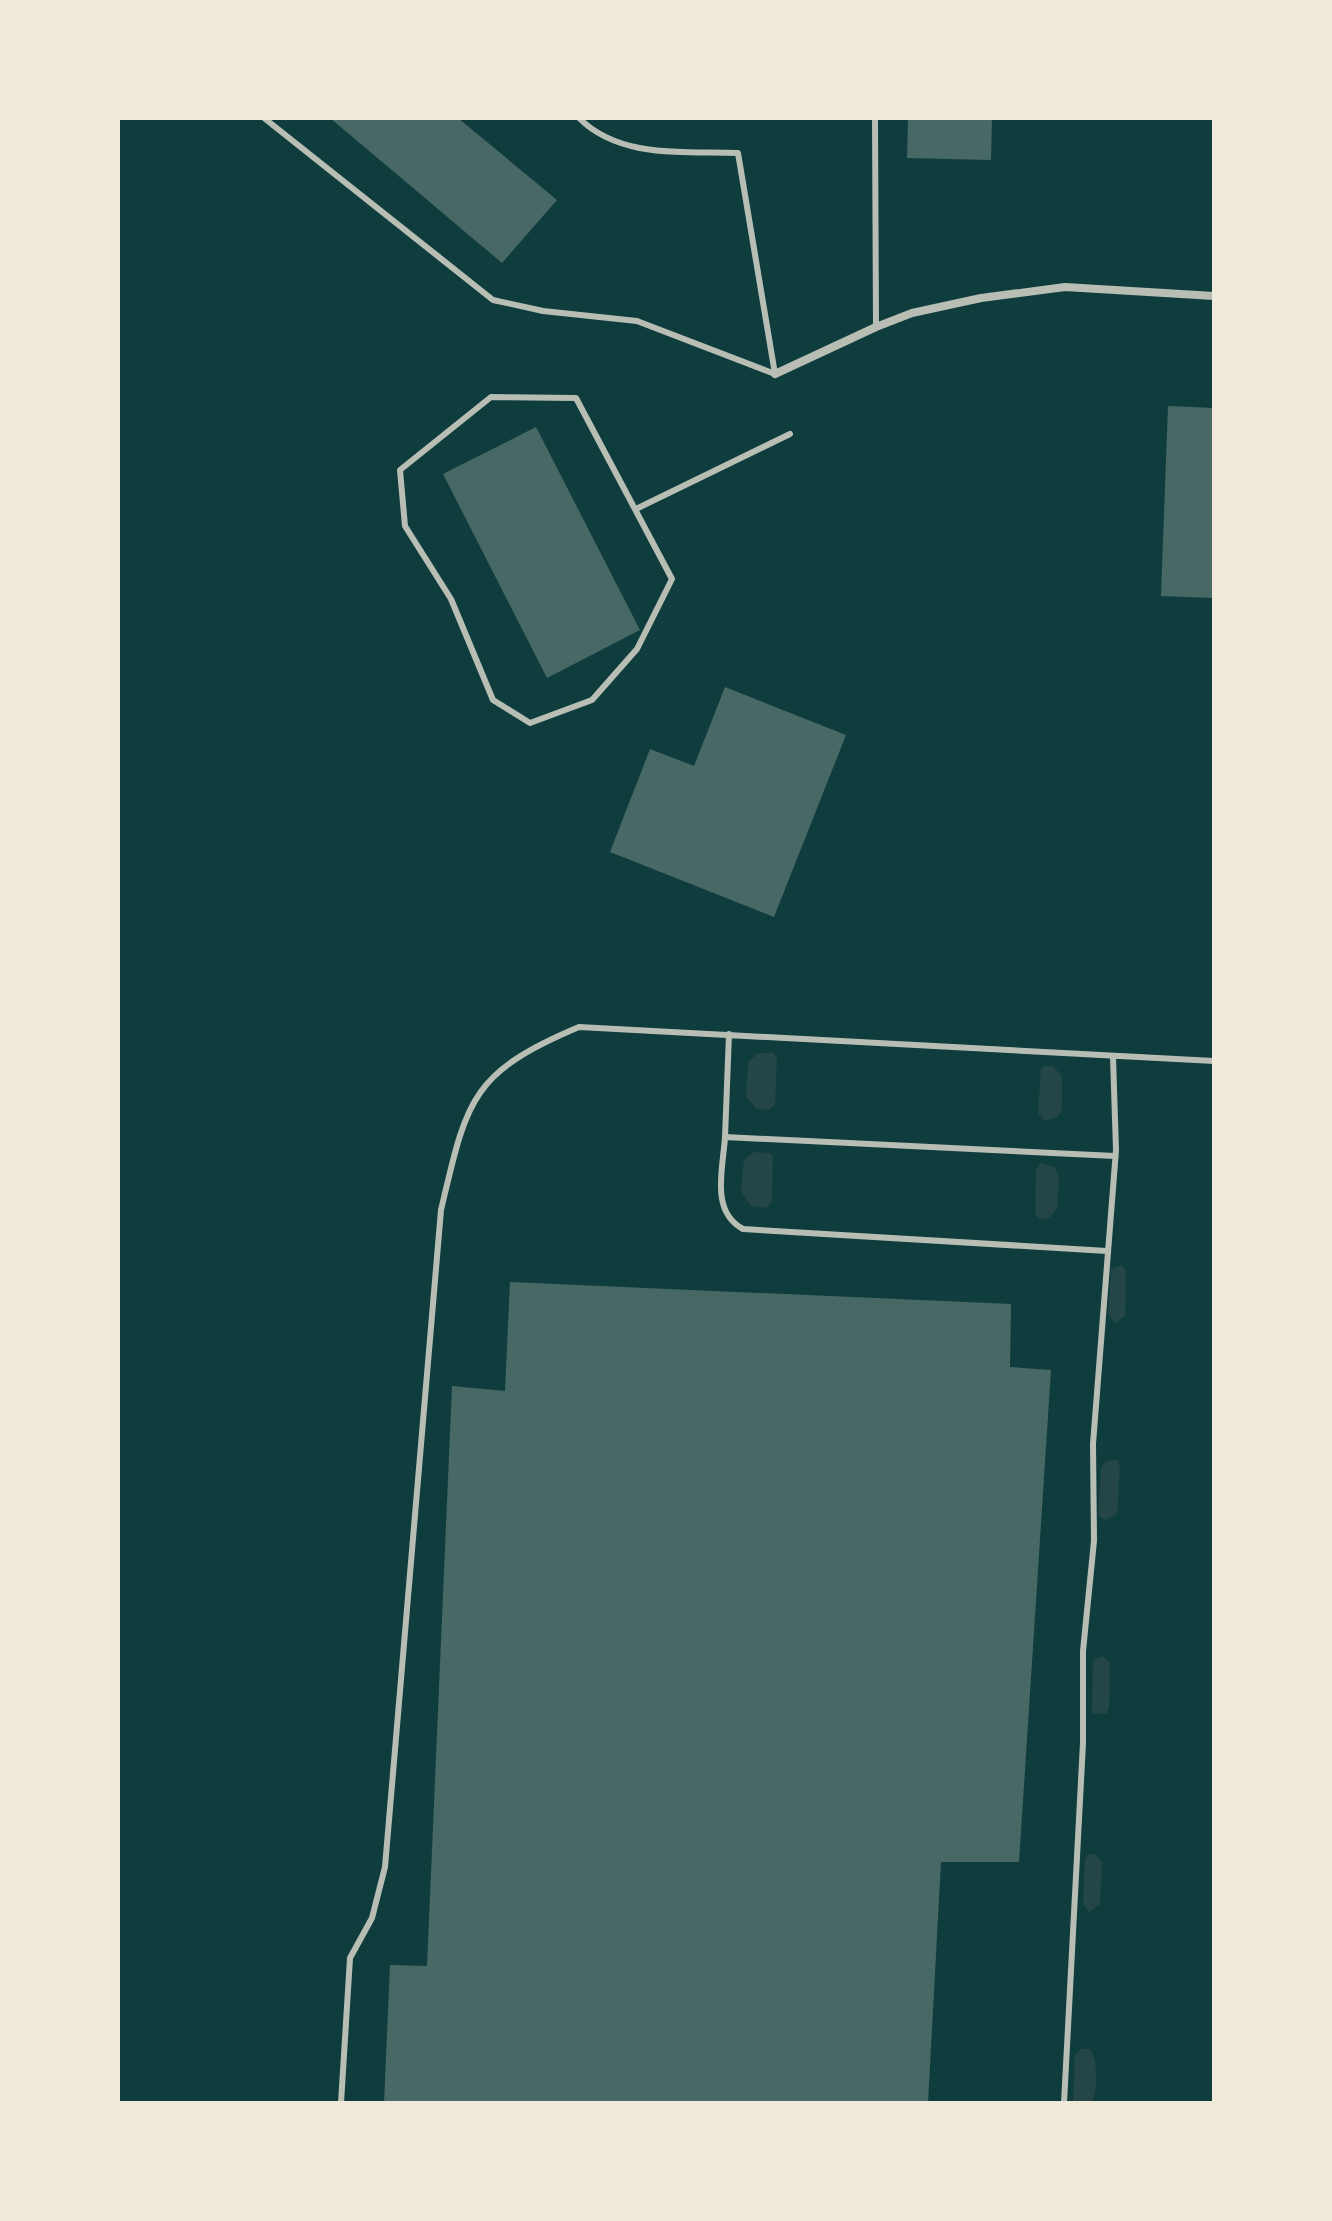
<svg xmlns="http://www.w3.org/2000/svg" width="1332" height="2221" font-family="'Playfair Display',serif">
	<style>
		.green { fill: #244646 }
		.building { fill: #486865 }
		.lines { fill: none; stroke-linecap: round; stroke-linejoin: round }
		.service { stroke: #b8beb3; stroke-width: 6 }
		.minor { stroke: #b8beb3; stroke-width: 8 }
	</style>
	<rect width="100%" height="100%" fill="#0f3d3e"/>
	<!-- green -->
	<path class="green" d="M758 1053H773L777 1059 775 1105 768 1110 756 1108 746 1097 748 1062Z
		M1045 1066H1053L1062 1076V1109L1058 1117 1045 1121 1038 1113 1041 1068Z
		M754 1152 770 1153 773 1157 772 1202 766 1208 751 1206 741 1192 744 1160Z
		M1041 1163 1054 1167 1059 1176 1057 1209 1049 1218 1040 1219 1035 1214 1036 1169Z
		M1122 1265 1126 1271 1125 1316 1115 1323 1108 1315 1111 1269Z
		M1117 1460 1120 1467 1117 1514 1105 1520 1098 1515 1101 1468 1106 1461Z
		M1103 1656 1110 1663 1109 1708 1106 1714 1092 1713 1093 1660Z
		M1089 1854H1095L1102 1862 1100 1904 1089 1912 1083 1904 1085 1859Z
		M1081 2049H1090C1098 2061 1098 2089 1092 2103H1073L1075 2055Z"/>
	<!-- building -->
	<path class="building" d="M330 118H458L557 200 502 263Z
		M908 118H992L991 160 907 158Z
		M1168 406 1214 408V598L1161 596Z
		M536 427 640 630 547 678 443 474Z
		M725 687 846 735 774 917 610 852 650 749 694 766Z
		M510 1282 1011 1304 1010 1367 1051 1370 1019 1862H941L928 2103H384L390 1965 427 1966 452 1386 505 1391Z"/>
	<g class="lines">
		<!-- service -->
		<path class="service" d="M264 118 493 300 543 311 637 321 775 374
			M579 118C620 159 684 151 738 153L775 374
			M875 118 876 327
			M491 397 576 398 672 579 637 649 592 700 530 723 493 700 451 599 405 526 400 470Z
			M636 509 790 434
			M729 1034 725 1137 1115 1156
			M725 1137C723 1169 710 1211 743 1229L1107 1251
			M341 2103 350 1958 372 1918 385 1867 441 1210C467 1100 470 1073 579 1027L1214 1061
			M1064 2103 1083 1743V1651L1094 1541 1093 1444 1116 1150 1113 1057"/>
		<!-- minor -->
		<path class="minor" d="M775 374 876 327 912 313 981 298 1065 287 1214 296"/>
	</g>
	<!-- border -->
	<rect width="1332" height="2221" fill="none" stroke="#f1e9da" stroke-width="240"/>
</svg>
